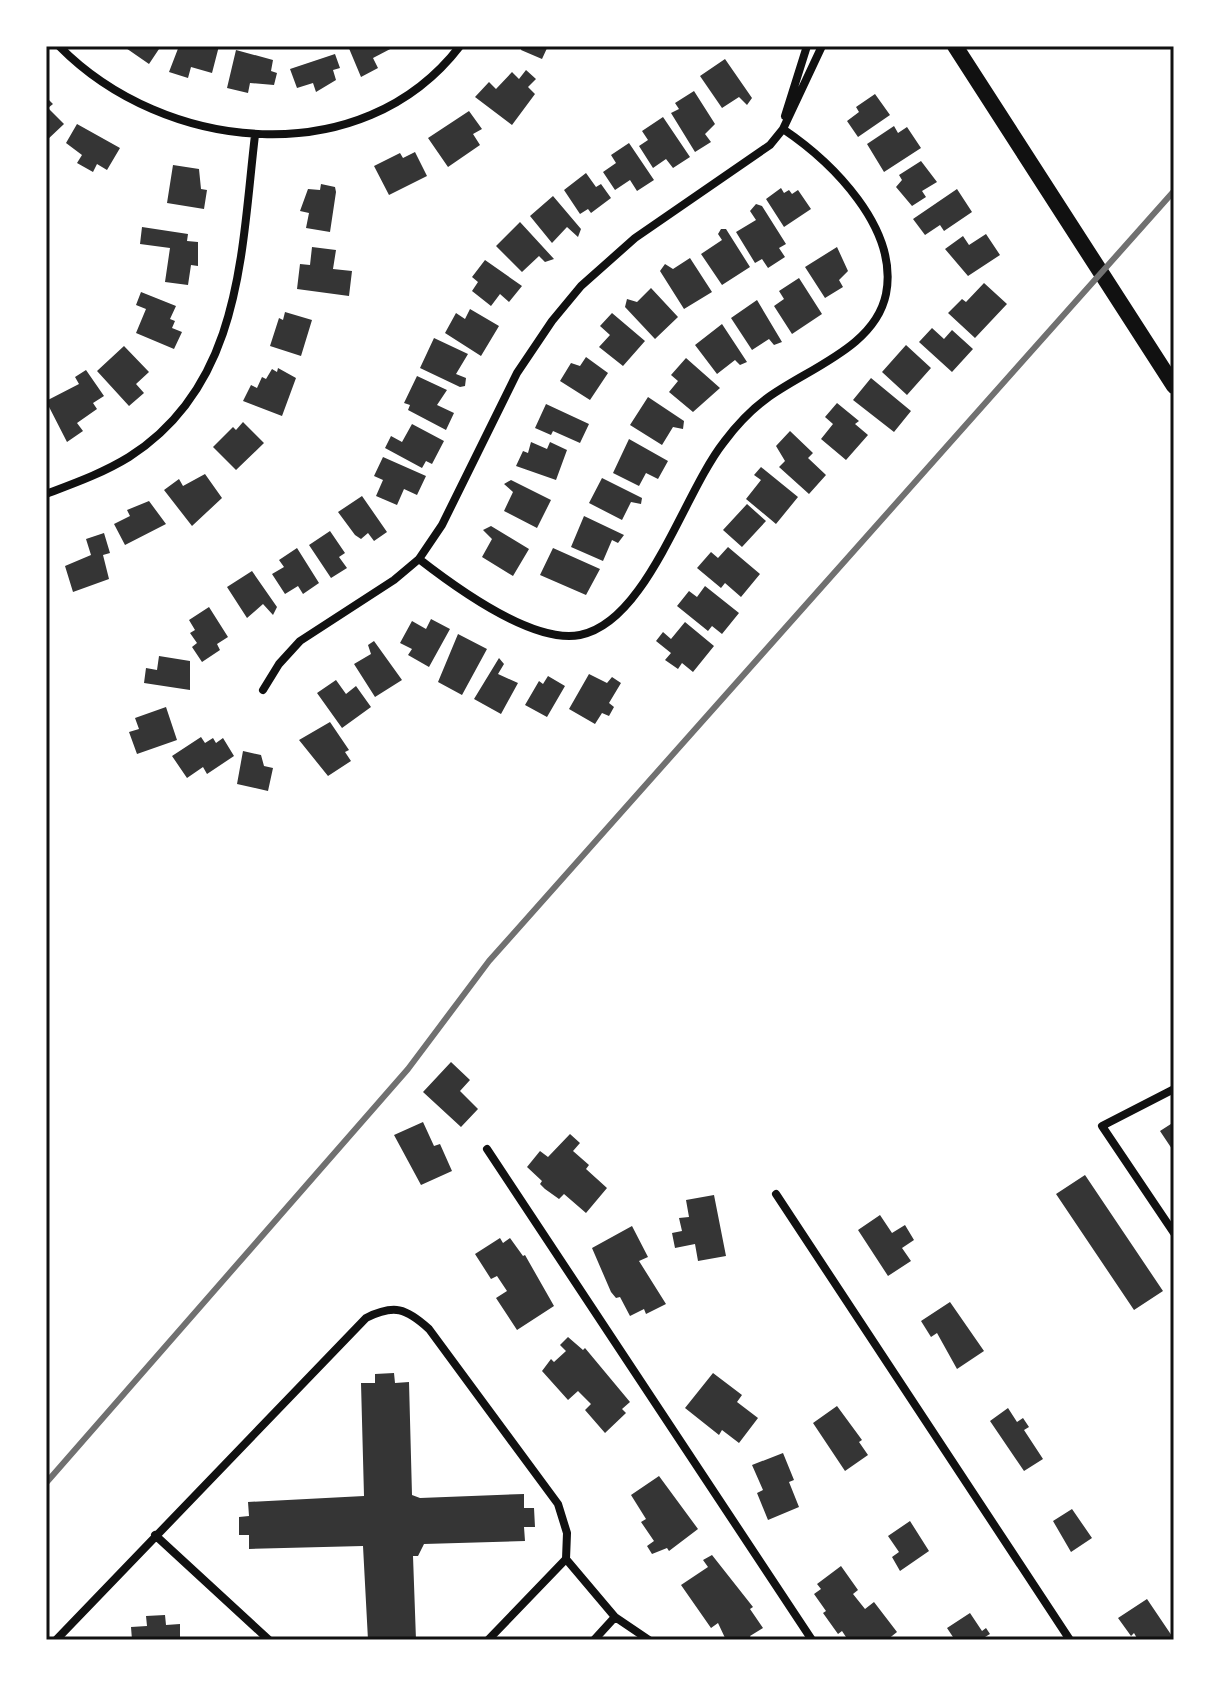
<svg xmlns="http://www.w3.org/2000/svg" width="1220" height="1686" font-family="'Sofia Sans Condensed',sans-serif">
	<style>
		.building { fill: #353535 }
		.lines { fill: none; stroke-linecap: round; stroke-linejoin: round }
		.minor { stroke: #111; stroke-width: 8 }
		.primary { stroke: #111; stroke-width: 16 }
		.rail { stroke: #707070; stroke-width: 6 }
		.neatline { fill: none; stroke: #111; stroke-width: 3 }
	</style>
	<rect width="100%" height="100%" fill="#fff"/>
	<!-- building -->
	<path class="building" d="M123 46H161L149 64Z
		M179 46H219L212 73 191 67 188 78 169 72Z
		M348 46H396L373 58 378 68 361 77Z
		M522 46H548L542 59 521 50Z
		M236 50 273 60 271 71 277 73 274 85 250 83 248 93 227 88Z
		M335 54 340 68 333 70 336 80 316 92 313 83 297 88 290 69Z
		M725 59 752 98 747 105 739 97 722 108 700 76Z
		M526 70 536 79 528 87 535 94 512 125 475 97 489 82 496 89 512 72 519 79Z
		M694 91 715 124 705 134 711 142 695 152 671 113 679 109 675 103Z
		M875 94 890 115 858 137 847 121 859 112 856 107Z
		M46 97 53 104 48 108 64 124 46 141Z
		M469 111 482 129 473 134 480 145 448 167 428 138Z
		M663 117 690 157 673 168 666 159 653 168 639 146 648 140 642 131Z
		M77 124 120 148 107 170 97 164 93 172 77 163 82 155 66 143Z
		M894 126 898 133 907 127 921 148 884 172 867 144Z
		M629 143 654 180 637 191 630 180 615 190 603 172 616 163 611 155Z
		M415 152 427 176 389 195 374 166 400 153 403 158Z
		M921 161 937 182 922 191 926 197 912 206 896 187 902 180 899 175Z
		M173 165 199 169 201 189 207 190 204 209 167 203Z
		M586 173 596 187 601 184 611 198 591 213 588 209 580 214 564 190Z
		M321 184 335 187 336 192 330 232 306 228 309 213 300 211 308 189 320 190Z
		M781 188 784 193 789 190 792 194 798 190 811 209 784 227 766 199Z
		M957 189 972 212 944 231 940 225 925 235 913 219Z
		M553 196 581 229 578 237 567 227 552 243 530 216Z
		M756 204 762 206 786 244 779 248 785 257 768 268 762 259 755 263 736 232 756 220 750 211Z
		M520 222 554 259 545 262 539 256 522 272 496 246Z
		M142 227 188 234 187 241 198 242V266L191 265 188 285 165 282 170 248 140 244Z
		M721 229H726L750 267 722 285 701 254 722 240 718 234Z
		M986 234 1000 255 968 276 945 249 963 236 969 245Z
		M312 247 336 250 333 269 352 271 349 296 297 289 300 264 310 265Z
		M837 247 848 271 839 280 843 287 825 298 805 267Z
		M690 258 712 292 684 309 660 271 665 264 673 269Z
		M485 260 522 286 509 302 500 294 491 306 472 291 478 282 472 277Z
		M799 278 822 314 792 334 774 306 784 299 779 291Z
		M984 283 1007 304 975 338 948 313 962 299 966 302Z
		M651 288 678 317 655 339 625 307 627 299 637 302Z
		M141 292 176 306 170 319 175 321 172 328 182 332 174 349 136 333 146 309 136 305Z
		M757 300 782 342 774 345 769 339 752 350 731 318Z
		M470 309 499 326 481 356 445 333 456 313 465 319Z
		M285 312 312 320 301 356 270 346 279 318 283 320Z
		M612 313 645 341 623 366 599 347 610 335 600 326Z
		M722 324 747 362 740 365 735 360 717 374 695 345Z
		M932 328 944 339 952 330 973 349 952 372 919 342Z
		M434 338 468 354 456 374 466 378 465 386 460 387 420 368Z
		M906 345 931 368 907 395 882 372Z
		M124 346 149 372 136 384 144 393 129 406 97 371Z
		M586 357 608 373 590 400 560 381 571 363 580 366Z
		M686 358 720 388 693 412 669 392 678 381 671 375Z
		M278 368 296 378 282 416 243 401 251 385 257 388 262 377 266 379 272 369 277 372Z
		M86 370 104 396 93 403 97 409 77 423 83 431 67 442 46 401 79 384 75 377Z
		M417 376 447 390 437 405 454 413 446 430 408 410 410 405 404 403Z
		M871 378 911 411 894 432 853 400Z
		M648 397 684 421 683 429 673 427 662 445 630 425Z
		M837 403 859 421 855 424 868 435 846 460 821 439 833 424 825 417Z
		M546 404 589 424 580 443 553 431 551 435 535 428Z
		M243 422 264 443 236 470 213 447 233 427 236 430Z
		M412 424 444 441 432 464 426 461 422 468 385 448 391 436 402 442Z
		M790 431 813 453 808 458 826 475 809 494 779 467 785 461 776 446Z
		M629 439 668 461 658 479 646 473 639 486 613 473Z
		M531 442 547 449 550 442 567 450 556 480 516 466 523 451 528 453Z
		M383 457 426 476 417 495 404 489 397 505 376 496 383 480 374 476Z
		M761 467 798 497 776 524 746 499 761 480 754 475Z
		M205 474 222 498 192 526 164 490 179 479 183 486Z
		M602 478 642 498 641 504 631 502 622 520 589 503Z
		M511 480 551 500 537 528 504 511 513 492 504 484Z
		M362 496 387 532 374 541 368 533 361 539 355 535 338 512Z
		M149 501 166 524 125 545 114 524 130 516 127 510Z
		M747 504 766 521 742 547 723 530Z
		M584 516 624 535 618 543 612 540 603 561 571 547Z
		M491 526 529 549 513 576 482 557 492 539 483 530Z
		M330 531 345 553 339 557 347 568 331 578 309 545Z
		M104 533 110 553 103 555 109 579 73 592 65 566 91 555 86 539Z
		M728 547 760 574 741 597 725 583 721 588 697 568 711 552 718 558Z
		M297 548 319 583 303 594 298 586 285 594 272 574 284 567 279 560Z
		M553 548 600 569 586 595 540 575Z
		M252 571 277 607 273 615 263 604 247 618 227 587Z
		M705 586 739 613 722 634 712 626 708 631 677 606 689 591 697 597Z
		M209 607 228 637 217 644 220 650 202 662 192 647 197 643 190 633 195 630 189 620Z
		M431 619 450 629 429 667 408 655 412 649 400 643 412 621 426 629Z
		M685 622 714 646 693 672 682 663 678 669 665 660 671 653 656 641 663 632 671 639Z
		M458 634 487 649 462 695 438 682Z
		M374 641 402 680 375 697 354 664 371 654 368 645Z
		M159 656 190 661V690L144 683 146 668 157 670Z
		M499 658 504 664 498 674 518 683 501 714 474 699Z
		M589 674 607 683 612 677 621 683 609 703 614 707 609 716 602 713 595 724 569 709Z
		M548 676 565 686 547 717 525 705 539 681 543 684Z
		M336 680 346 694 356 686 371 707 342 728 317 693Z
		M166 707 177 740 137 754 129 732 139 729 135 718Z
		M330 722 349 750 345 752 351 761 328 776 299 740Z
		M201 737 205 743 213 738 216 743 223 738 234 756 207 774 203 767 187 778 172 756Z
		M243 751 261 755 264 766 273 768 268 791 237 784Z
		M451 1062 470 1080 460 1091 478 1109 461 1127 423 1092Z
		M423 1122 434 1146 440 1144 452 1171 421 1185 394 1135Z
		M1174 1122V1152L1160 1131Z
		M570 1134 580 1143 573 1151 589 1165 586 1169 607 1188 586 1213 564 1194 559 1199 545 1189 540 1184 542 1181 527 1167 540 1151 548 1157Z
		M1085 1175 1163 1291 1134 1310 1056 1194Z
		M714 1195 726 1256 698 1261 695 1244 675 1248 672 1233 682 1231 679 1218 689 1217 686 1200Z
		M880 1215 892 1233 905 1225 914 1240 902 1248 911 1261 888 1276 858 1230Z
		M632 1226 648 1257 639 1261 666 1304 646 1314 644 1309 630 1316 620 1297 616 1298 611 1292 592 1248Z
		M500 1238 503 1243 510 1238 523 1256 525 1255 554 1306 517 1330 496 1298 507 1291 497 1276 491 1279 475 1254Z
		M950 1302 984 1351 957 1369 937 1333 931 1337 921 1321Z
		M568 1337 583 1350 585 1348 630 1402 622 1409 626 1413 605 1433 585 1410 591 1404 578 1391 568 1400 542 1371 551 1359 554 1362 566 1351 560 1345Z
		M394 1373 395 1383 409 1382 412 1495 420 1498 524 1494V1508H534L535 1527H524L525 1541 424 1544 418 1556H413L416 1640H368L363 1546 249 1549V1535H239V1517L249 1516 248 1502 364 1496 361 1383H375V1374Z
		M713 1373 742 1395 737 1402 758 1418 739 1443 722 1430 719 1435 685 1408Z
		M837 1406 862 1440 859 1442 868 1455 845 1471 813 1423Z
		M1008 1408 1017 1422 1023 1418 1029 1427 1024 1430 1043 1459 1024 1471 990 1421Z
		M783 1453 794 1480 789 1482 799 1507 768 1520 757 1493 763 1490 752 1465Z
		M659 1476 698 1529 669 1551 667 1548 652 1554 647 1546 654 1541 641 1522 646 1519 631 1495Z
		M1072 1509 1092 1538 1071 1552 1053 1521Z
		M910 1521 929 1551 900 1571 892 1557 899 1552 888 1536Z
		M712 1555 753 1607 750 1609 763 1628 750 1636 752 1640H726L718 1623 711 1628 681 1585 708 1567 703 1560Z
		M841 1566 858 1590 853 1594 865 1609 874 1602 897 1632 887 1640H848L842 1631 838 1634 823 1613 826 1611 814 1594 821 1589 817 1584Z
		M1147 1599 1174 1639V1640H1138L1134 1633 1131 1636 1118 1618Z
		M970 1613 982 1631 986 1628 990 1634 985 1637 987 1640H955L947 1628Z
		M165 1615 166 1625 180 1624V1640H132L131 1627 147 1626 146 1616Z"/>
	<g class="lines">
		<!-- minor -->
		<path class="minor" d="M59 46C164 153 362 174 460 46
			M785 116 807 46
			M46 494C75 483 103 473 129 457 242 385 241 253 255 135
			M419 559C455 587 533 644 580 635 647 622 683 494 724 442 736 426 750 411 766 399 806 369 875 348 886 294 899 228 832 162 783 129
			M263 690 279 664 300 641 394 580 419 559 442 525 517 373 552 321 581 286 635 238 770 145 783 129 822 46
			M1174 1089 1102 1126 1174 1233
			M487 1149 812 1640
			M776 1194 1070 1640
			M155 1535 269 1640
			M56 1640 366 1318C394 1304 406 1308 429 1329L558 1504 567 1533 566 1559 615 1617 649 1640
			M488 1640 566 1559
			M594 1640 615 1617"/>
		<!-- primary -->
		<path class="primary" d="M955 46 1174 386"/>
		<!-- rail -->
		<path class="rail" d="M46 1483 408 1069 489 961 1174 191"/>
	</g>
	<!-- border -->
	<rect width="1220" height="1686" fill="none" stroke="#ffffff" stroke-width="96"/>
	<rect x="48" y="48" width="1124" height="1590" class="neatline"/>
</svg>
